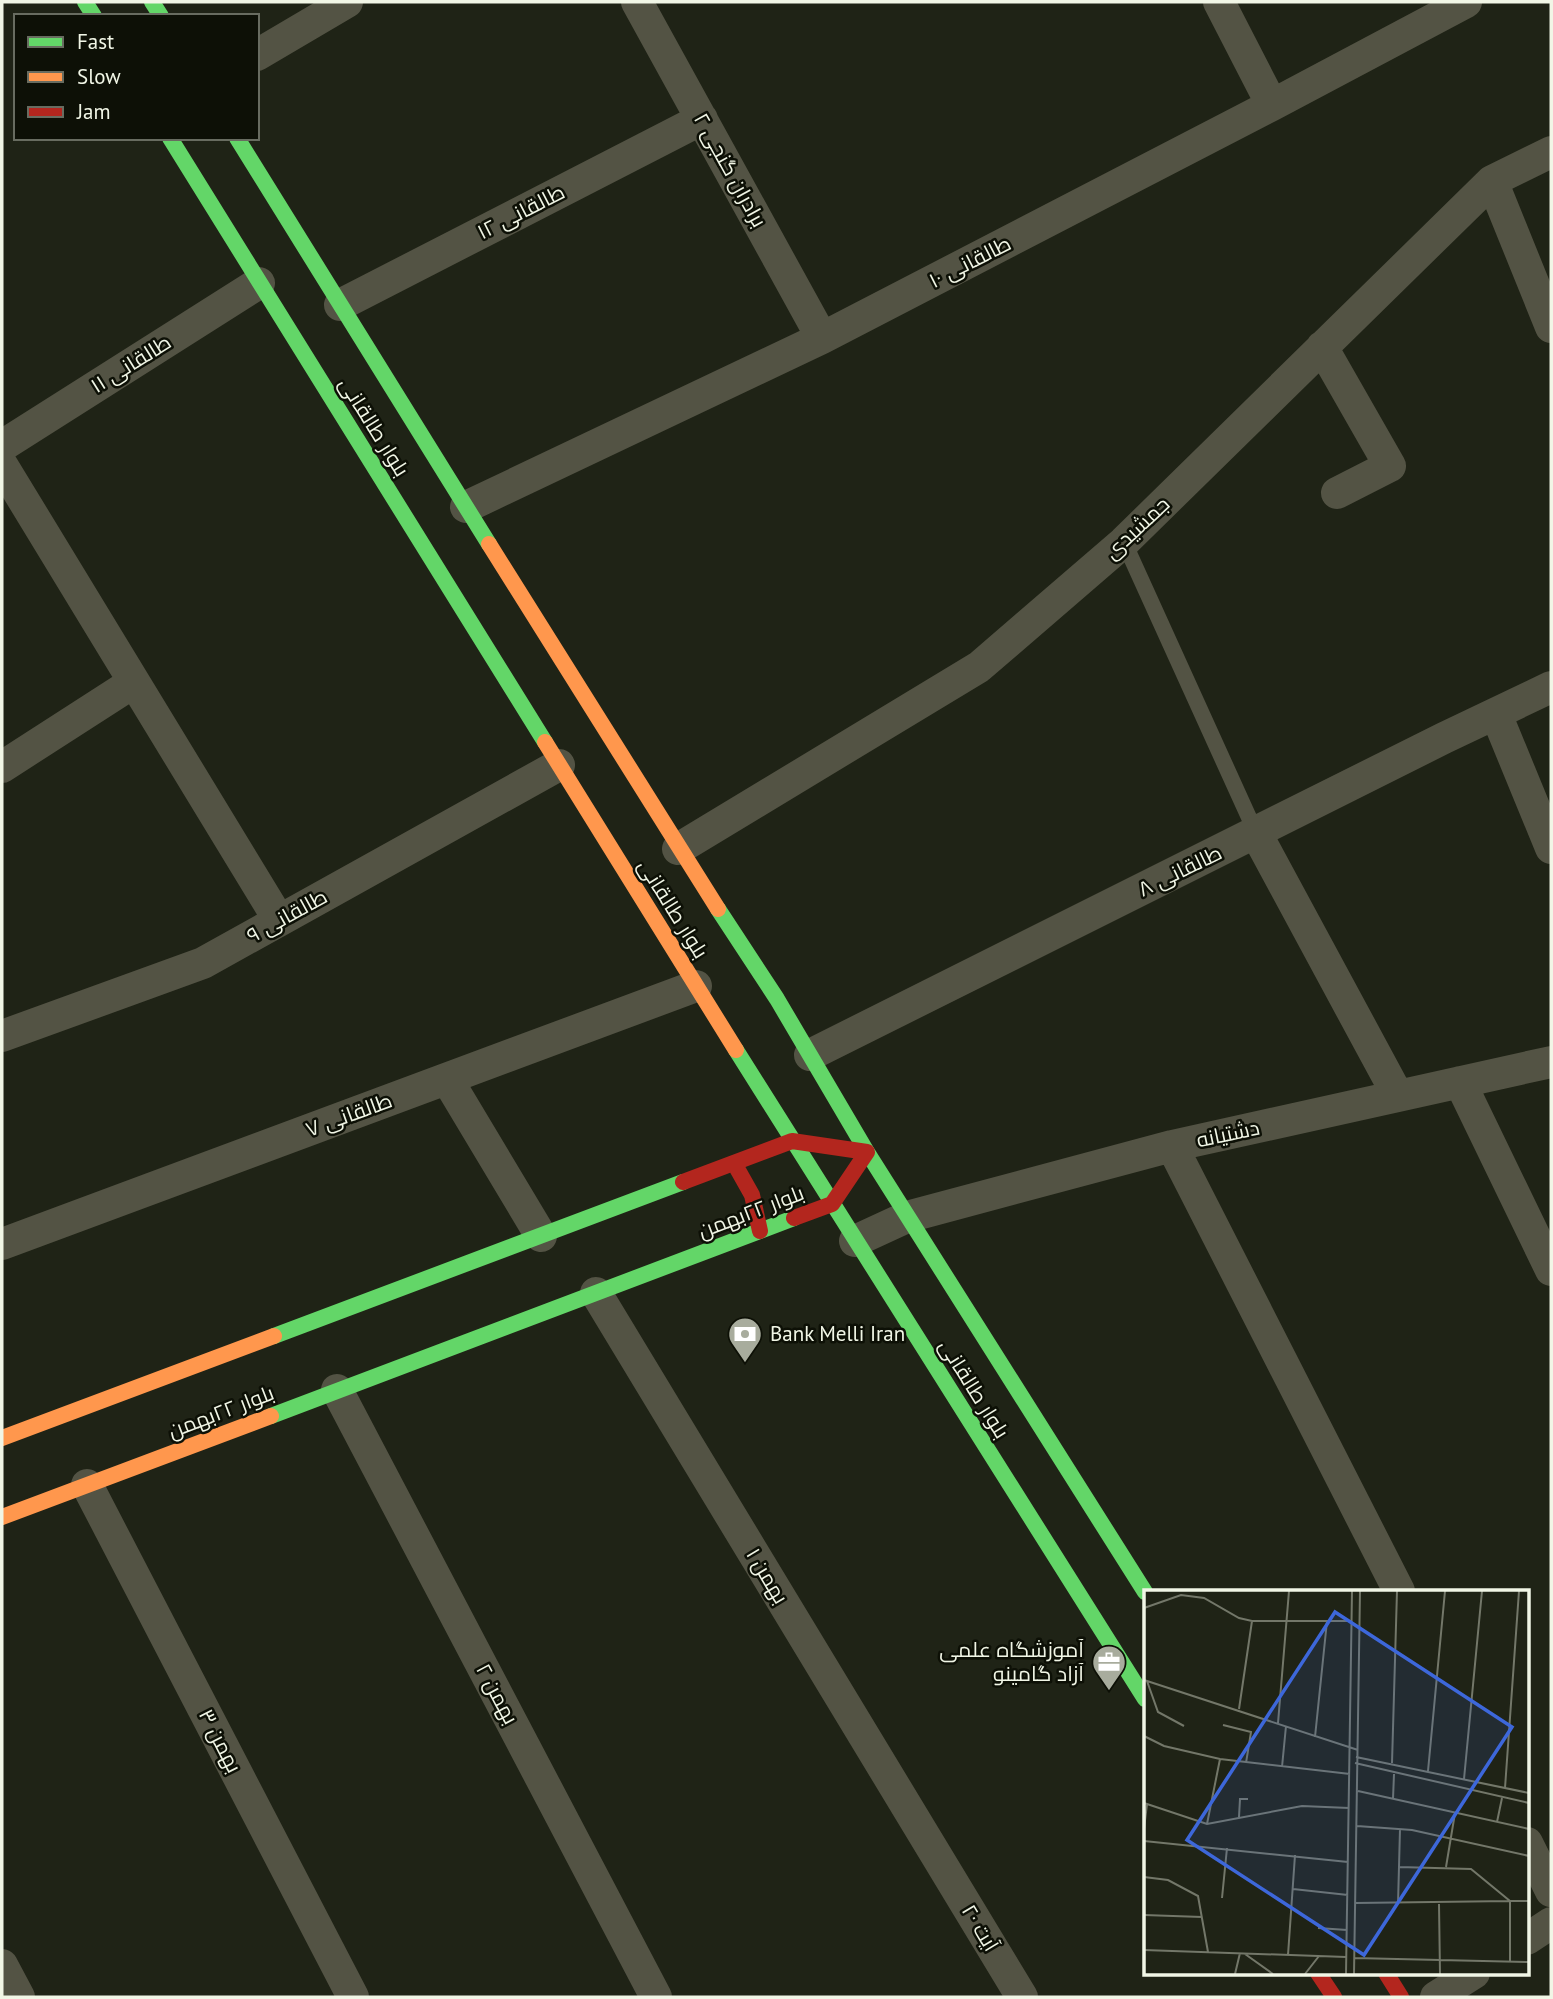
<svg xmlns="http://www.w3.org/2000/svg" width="1553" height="1999" font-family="'PT Sans',Cairo,sans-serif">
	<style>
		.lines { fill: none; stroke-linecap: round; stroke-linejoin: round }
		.lane { stroke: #535344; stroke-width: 16 }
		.street { stroke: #535344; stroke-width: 32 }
		.fast { stroke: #63d668; stroke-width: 16 }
		.slow { stroke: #ff974d; stroke-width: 16 }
		.jam { stroke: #b3261e; stroke-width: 16 }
		.labels { text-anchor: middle; stroke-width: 5; stroke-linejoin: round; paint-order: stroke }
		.street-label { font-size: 21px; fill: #f1f6e6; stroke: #0d1006 }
		.poi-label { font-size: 21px; fill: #f1f6e6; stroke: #0d1006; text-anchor: start }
		.inset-road { fill: none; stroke: #737769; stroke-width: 2 }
		.view { fill: #3d67da; fill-opacity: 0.15; stroke: #3d67da; stroke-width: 3.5 }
		.inset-edge { fill: none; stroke: #f1f6e6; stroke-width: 3.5 }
	</style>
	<rect width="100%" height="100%" fill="#1f2316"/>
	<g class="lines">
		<!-- lane -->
		<path class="lane" d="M1124 542 1256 833"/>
		<!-- street -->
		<path class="street" d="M637 2 822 338
			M1219 2 1272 105
			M257 55 347 2
			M1492 181 1551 327
			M340 305 702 119
			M1322 347 1390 466 1337 493
			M2 446 259 283
			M2 465 279 920
			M466 507 822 338 1272 105 1466 2
			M1496 714 1551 848
			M2 767 134 682
			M1256 833 1398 1096
			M678 849 979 667 1124 542 1492 181 1551 152
			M2 1036 203 963 559 765
			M810 1055 1444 738 1551 687
			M447 1079 541 1236
			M1460 1082 1551 1270
			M1172 1146 1399 1591
			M855 1241 907 1217 1172 1146 1551 1062
			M2 1244 696 986
			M596 1293 1022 1997
			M337 1390 656 1997
			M87 1485 353 1997
			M1527 1843 1551 1891
			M1527 1939 1551 1923
			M2 1965 19 1997
			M1436 1997 1474 1973"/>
		<!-- fast -->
		<path class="fast" d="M85 2 94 16
			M152 2 161 16
			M170 138 545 742
			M237 138 489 544
			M718 909 777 999 867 1152 1145 1592
			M736 1050 1145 1699
			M274 1336 683 1182
			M271 1416 794 1218"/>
		<!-- slow -->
		<path class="slow" d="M489 544 718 909
			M545 742 736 1050
			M2 1438 274 1336
			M2 1517 271 1416"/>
		<!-- jam -->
		<path class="jam" d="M734 1163 752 1195 760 1231
			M683 1182 792 1141 867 1152 832 1204 794 1218
			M1318 1973 1334 1997
			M1386 1973 1401 1997"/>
	</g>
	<!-- icons -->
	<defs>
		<g id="bank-pin" transform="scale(1.75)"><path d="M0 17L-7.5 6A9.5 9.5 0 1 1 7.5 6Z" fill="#a8ac9d" stroke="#0d1006"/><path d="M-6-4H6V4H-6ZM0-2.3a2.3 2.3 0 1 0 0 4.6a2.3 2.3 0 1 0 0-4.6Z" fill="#fff"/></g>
		<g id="office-pin" transform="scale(1.75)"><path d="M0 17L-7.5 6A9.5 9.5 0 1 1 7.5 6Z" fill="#a8ac9d" stroke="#0d1006"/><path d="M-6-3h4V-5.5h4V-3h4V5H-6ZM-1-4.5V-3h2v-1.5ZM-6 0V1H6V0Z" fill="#fff"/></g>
	</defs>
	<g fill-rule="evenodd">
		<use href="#bank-pin" x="745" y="1334"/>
		<use href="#office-pin" x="1109" y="1662"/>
	</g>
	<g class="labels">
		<!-- street labels -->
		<g class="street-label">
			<text transform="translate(730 170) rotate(61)" y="7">برادران گنجی ۲</text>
			<text transform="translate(521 212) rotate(-27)" y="7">طالقانی ۱۲</text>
			<text transform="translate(970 262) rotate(-27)" y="7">طالقانی ۱۰</text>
			<text transform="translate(131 364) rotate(-32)" y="7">طالقانی ۱۱</text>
			<text transform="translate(374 427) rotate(58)" y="7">بلوار طالقانی</text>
			<text transform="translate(1137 528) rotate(-43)" y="7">جمشیدی</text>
			<text transform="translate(1180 871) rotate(-26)" y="7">طالقانی ۸</text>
			<text transform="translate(673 909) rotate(58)" y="7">بلوار طالقانی</text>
			<text transform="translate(287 916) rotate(-29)" y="7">طالقانی ۹</text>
			<text transform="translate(349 1115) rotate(-20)" y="7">طالقانی ۷</text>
			<text transform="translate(1228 1134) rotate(-12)" y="7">دشتیانه</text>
			<text transform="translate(751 1212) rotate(-21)" y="7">بلوار ۲۲بهمن</text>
			<text transform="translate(974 1389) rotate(58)" y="7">بلوار طالقانی</text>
			<text transform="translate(221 1412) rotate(-21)" y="7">بلوار ۲۲بهمن</text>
			<text transform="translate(767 1576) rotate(59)" y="7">بهمن ۱</text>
			<text transform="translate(497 1694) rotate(62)" y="7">بهمن ۲</text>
			<text transform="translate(220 1741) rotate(63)" y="7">بهمن ۳</text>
			<text transform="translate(980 1928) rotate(59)" y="7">آیت ۲۰</text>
		</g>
		<!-- poi labels -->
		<g class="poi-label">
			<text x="770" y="1341">Bank Melli Iran</text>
			<text x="1084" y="1657" text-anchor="end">آموزشگاه علمی<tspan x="1084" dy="24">آزاد گامینو</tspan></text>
		</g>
	</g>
	<!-- overview -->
	<g transform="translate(1144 1590)">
		<rect width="385" height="385" fill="#1f2316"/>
		<path class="inset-road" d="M0 18 37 5 60 8 95 28 108 31H208M0 90 214 160M3 91 14 122 40 136M95 119 108 31M134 133 145 1M79 135 107 142 102 173M0 146 20 156 76 169 206 184M171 147 183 31M212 167 385 203M211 173 385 213M248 173 253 1M138 177 142 136M284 181 301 1M320 189 338 1M361 198 375 1M214 201 385 239M249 209 250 184M0 213 63 234 158 216 205 218M95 227 96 209H104M353 232 358 208M63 234 76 169M213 236 268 240 385 266M0 239 3 214M0 251 204 272M255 277 327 279 366 311H385M302 277 311 223M0 287 24 290 54 306 64 362M149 299 204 305M78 308 83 258M211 313 366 311V371M254 314 256 239M295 314 296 384M0 325 58 327M174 338 203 340M0 360 202 367M101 364 129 384M144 365 151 265M210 368 385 372M91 384 96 363M161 384 175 366M202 384 208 1M210 384 216 1"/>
		<path class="view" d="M191 22 368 137 220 365 43 250Z"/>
		<rect width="385" height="385" class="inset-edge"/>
	</g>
	<!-- border -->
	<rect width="1553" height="1999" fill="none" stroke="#f1f6e6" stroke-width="7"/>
	<!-- legend -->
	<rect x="14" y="14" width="245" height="126" fill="#0d1006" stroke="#686c60" stroke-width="2"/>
	<rect x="28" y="37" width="35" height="10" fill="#63d668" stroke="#686c60" stroke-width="2"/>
	<text x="77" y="49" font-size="21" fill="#f1f6e6">Fast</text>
	<rect x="28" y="72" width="35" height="10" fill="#ff974d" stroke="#686c60" stroke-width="2"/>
	<text x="77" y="84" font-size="21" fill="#f1f6e6">Slow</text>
	<rect x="28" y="107" width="35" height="10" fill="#b3261e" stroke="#686c60" stroke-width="2"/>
	<text x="77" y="119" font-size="21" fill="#f1f6e6">Jam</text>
</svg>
